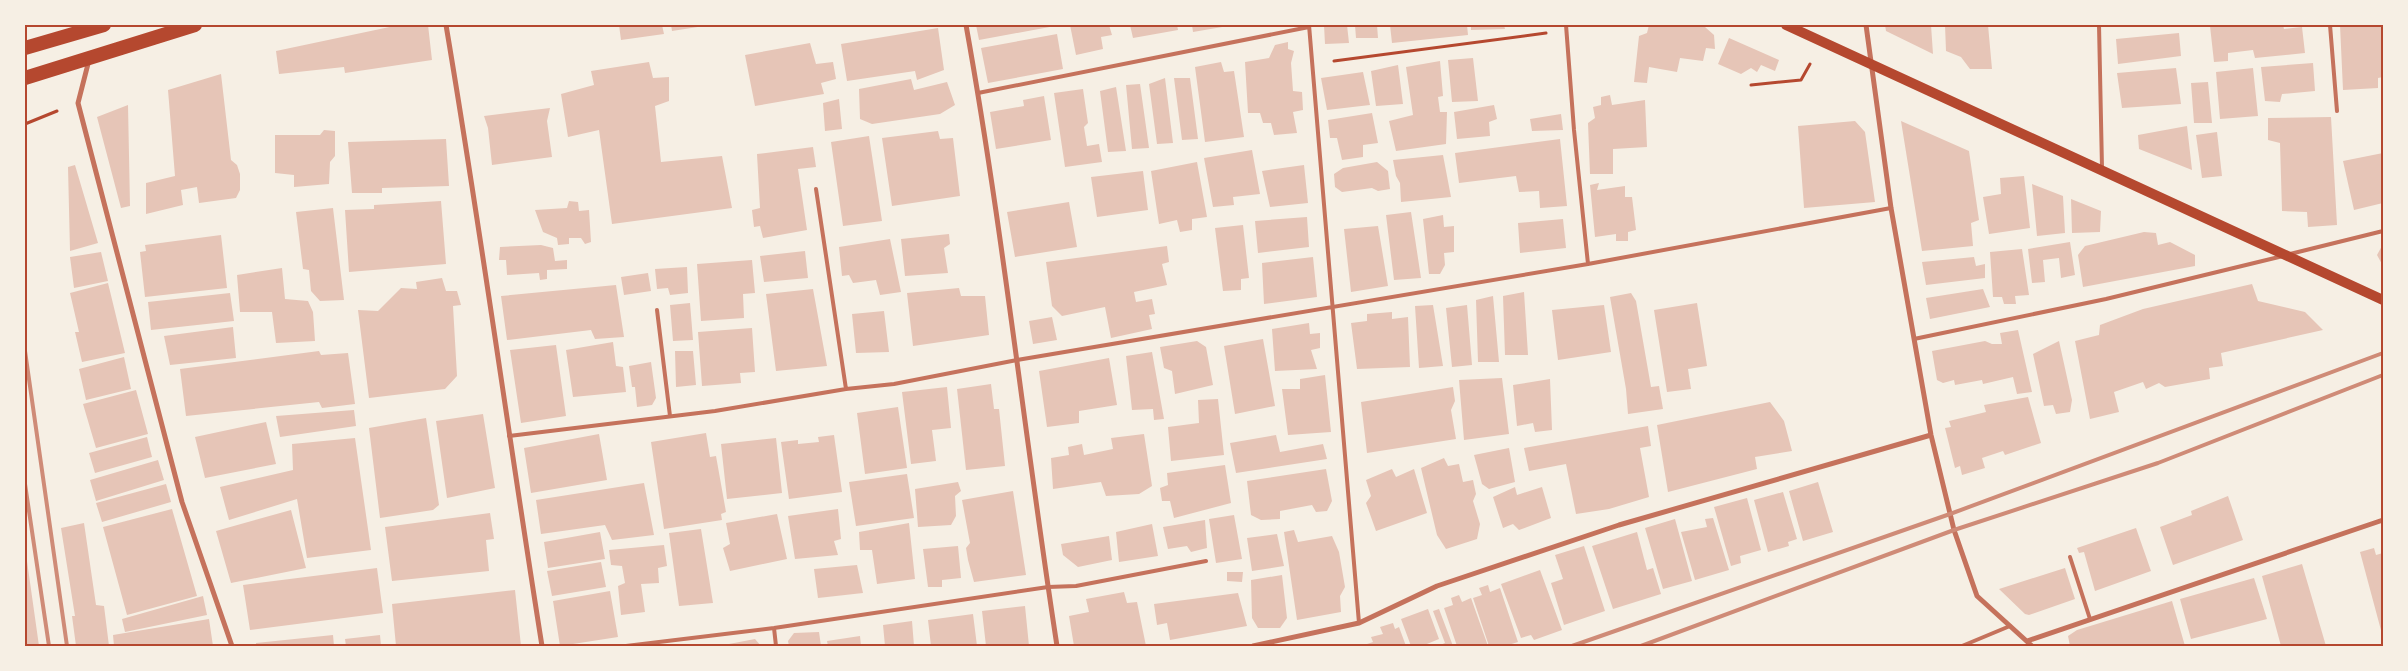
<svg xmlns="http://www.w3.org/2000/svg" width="2408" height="671" font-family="'Asap Condensed',sans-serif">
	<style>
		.building { fill: #e6c5b7 }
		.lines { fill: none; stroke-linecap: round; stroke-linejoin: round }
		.path { stroke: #b5482f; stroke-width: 3 }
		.service { stroke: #c5725c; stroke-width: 4 }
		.minor { stroke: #c5725c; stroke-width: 5 }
		.secondary { stroke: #b5482f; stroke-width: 10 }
		.trunk { stroke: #b5482f; stroke-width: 14 }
		.rail { stroke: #cf8b77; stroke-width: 4 }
		.neatline { fill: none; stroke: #b5482f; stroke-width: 2 }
	</style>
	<rect width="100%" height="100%" fill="#f6efe4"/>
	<!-- building -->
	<path class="building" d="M399 25H428L432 60 345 73 344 67 279 74 276 51Z
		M619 25H662L664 34 621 40Z
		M671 25H704V26L672 31Z
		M976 25H1055V26L979 40Z
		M1070 25H1109L1112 35 1101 37 1103 49 1076 55Z
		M1130 25H1177L1178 30 1133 38Z
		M1192 25H1228V26L1193 32Z
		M1324 25H1347L1349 43 1325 44Z
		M1355 25H1377L1378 38H1356Z
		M1390 25H1467L1468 35 1392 43Z
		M1471 25H1504L1505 29 1471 30Z
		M1649 25 1705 27 1714 35 1715 49 1706 48 1703 61 1680 58 1677 72 1649 67 1647 83 1634 82 1639 36 1647 33Z
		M1885 25H1931L1933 54 1886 31Z
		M1945 25H1988L1992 69H1970L1961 57 1946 51Z
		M2222 25H2283L2284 29 2302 27 2305 53 2255 58 2253 50 2228 53V61L2214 62 2210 26Z
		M2340 25H2383V77L2378 78V88L2343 90Z
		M938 28 944 70 917 80 915 71 847 81 841 44Z
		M2179 33 2181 56 2118 64 2116 39Z
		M1057 34 1063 69 988 83 981 48Z
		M1729 38 1779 60 1775 71 1761 65 1757 72 1751 68 1741 74 1718 64Z
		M1288 42V49L1294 51 1291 63 1293 91 1302 92 1303 110 1293 112 1297 133 1274 135 1271 123H1263L1260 113H1248L1245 62 1269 58 1275 45Z
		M810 43 816 64 833 62 836 79 821 83 824 94 755 106 745 55Z
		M1473 58 1478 101 1452 102 1448 60Z
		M1440 61 1443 96 1438 97 1440 112H1447L1446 144 1396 151 1389 121 1413 115 1406 67Z
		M649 62 653 78 669 77V101L655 106 661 162 722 156 732 208 612 224 599 130 568 137 561 94 594 85 591 71Z
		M1221 62 1224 72 1234 71 1244 137 1205 142 1195 67Z
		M2313 63 2315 91 2282 94 2280 102 2265 101 2261 67Z
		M1398 65 1403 104 1376 106 1371 71Z
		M2176 68 2181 104 2122 108 2117 73Z
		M2253 68 2258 116 2220 119 2216 72Z
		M1363 72 1370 105 1327 110 1321 78Z
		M221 74 231 160 237 165 240 174V190L236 198 199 203 197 187 181 190 183 205 146 214V183L175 176 168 90Z
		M1165 78 1173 143 1157 144 1149 84Z
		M1174 78H1190L1198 139 1182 140Z
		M911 79 914 90 947 82 955 105 940 114 872 124 860 119 859 89Z
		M2208 82 2212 123H2194L2191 83Z
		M1140 84 1149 148 1132 149 1126 85Z
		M1116 87 1126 151 1108 152 1100 91Z
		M1083 89 1088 123 1084 127 1087 146 1099 144 1102 162 1065 167 1054 93Z
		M1610 95 1612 105 1645 100 1647 147 1613 149V174H1590L1588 123 1595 118 1593 107 1601 105V97Z
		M1044 96 1051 140 996 149 990 112 1024 106 1023 100Z
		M839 99 842 129 825 131 823 103Z
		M128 105 130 206 121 208 97 117Z
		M1494 105 1497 119 1489 122 1490 136 1457 139 1454 112Z
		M550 108 547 121 552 157 492 165 488 128 484 116Z
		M1372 113 1378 143 1363 145V157L1342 160 1337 138H1330L1328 120Z
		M1561 114 1563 130 1532 131 1530 119Z
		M2331 117 2337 225 2308 227 2307 212 2282 211 2280 143 2268 140V118Z
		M1855 121 1865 132 1875 202 1804 208 1798 126Z
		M1901 121 1969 151 1979 220 1971 223 1973 246 1922 251Z
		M2187 126 2192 170 2139 149 2138 135Z
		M324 130 335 131V156L330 162 329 184 294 187V175L275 173V135H320Z
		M938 131 940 139 953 138 960 196 892 206 882 138Z
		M2217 132 2222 176 2202 178 2196 135Z
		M869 136 882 221 843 226 831 142Z
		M446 139 449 186 382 188V193H352L348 142Z
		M1560 139 1567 206 1540 208 1539 191 1519 192 1516 176 1459 183 1455 153Z
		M813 147 816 167 798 169 807 230 763 238 760 226 754 227 752 210 760 208 757 154Z
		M1252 150 1260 194 1233 197 1234 205 1213 207 1204 158Z
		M2383 153V203L2354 210 2343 161Z
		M1443 155 1451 197 1401 202 1400 183 1396 176 1393 160Z
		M1197 162 1207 217 1192 219V230L1180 232 1177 220 1159 224 1151 171Z
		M1377 162 1388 171 1390 189 1378 191 1372 188 1342 192 1335 187 1334 174 1343 168Z
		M75 165 98 243 70 251 68 167Z
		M1304 165 1308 203 1270 207 1262 171Z
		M1143 171 1148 210 1097 217 1091 177Z
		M2024 176 2030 228 1989 234 1983 197 2001 194 2000 178Z
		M1599 183 1597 190 1625 186V197H1632L1636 230 1628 232V241H1616V234L1595 237 1590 185Z
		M2032 184 2063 196 2065 233 2037 236Z
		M2071 199 2101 211 2100 232 2072 233Z
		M441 201 446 264 349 272 345 210 374 209V205Z
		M569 201 578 202 579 211 589 210 591 242 585 244 581 238H569V244L558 245 557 238 543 232 535 210 567 208Z
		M1069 202 1077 247 1015 257 1007 212Z
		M333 208 344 300 320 301 311 291 309 270 303 269 296 212Z
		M1411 212 1421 278 1394 280 1386 215Z
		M1443 215 1444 227 1454 226V252L1444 253 1445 265 1440 274H1429L1423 219Z
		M1307 217 1309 247 1258 253 1255 221Z
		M1563 219 1566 248 1520 253 1518 223Z
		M1243 225 1249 278 1241 279V290L1223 291 1215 228Z
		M1378 226 1388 286 1351 292 1344 229Z
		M2144 232 2156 233 2158 245 2170 242 2195 255V266L2083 287 2078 255 2085 246Z
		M949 234 950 244 944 248 948 273 905 276 901 239Z
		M221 235 227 288 145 297 140 252 146 251 145 245Z
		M890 239 901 292 880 295 876 280 853 283 849 275 842 276 839 247Z
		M2070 242 2075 275 2061 278 2059 258 2043 260 2045 282 2032 283 2028 249Z
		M2383 244V266L2377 255Z
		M541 245 553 248 555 261 567 260V269L547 270V279L540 280 539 273 507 275 506 260H499L500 247Z
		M1167 246 1169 262 1162 264 1167 285 1134 292 1136 302 1152 299 1155 314 1149 315 1152 329 1111 338 1105 307 1062 316 1052 306 1046 262Z
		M2022 249 2029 295 2015 296 2016 304H2004L2002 297H1993L1990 252Z
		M805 251 808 278 764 282 760 256Z
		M101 252 108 281 74 288 70 257Z
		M1313 257 1317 297 1264 304 1262 263Z
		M1974 257 1976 266 1985 264V278L1926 285 1922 262Z
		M752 260 755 293 743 294 744 318 701 321 697 264Z
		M687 267 688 293 670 295 668 288 657 289 655 269Z
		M282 268 285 299 308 301 313 312 315 341 276 343 272 312H240L237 275Z
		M648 273 651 291 624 295 621 277Z
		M442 278 446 291H457L461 305 453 306 457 376 445 389 369 398 358 310 378 311 401 288 417 289 416 282Z
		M108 283 125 353 82 362 75 332H79L70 293Z
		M2252 284 2258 301 2305 312 2323 330 2221 353 2223 366 2209 368 2210 379 2165 387 2159 383 2146 389 2143 382 2114 392 2119 412 2090 419 2075 341 2099 335 2100 325 2143 309Z
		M616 285 624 337 595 339 591 330 507 340 501 296Z
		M959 288 961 296H985L989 335 913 346 907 293Z
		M813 289 827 366 776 371 766 294Z
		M1983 289 1990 307 1930 319 1926 298Z
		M1524 292 1528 355H1505L1503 296Z
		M230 293 234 321 151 330 148 302Z
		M1631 293 1636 301 1651 387 1659 386 1663 409 1628 414 1626 389 1610 297Z
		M1493 296 1499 362H1478L1476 300Z
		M690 303 693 340 673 341 670 305Z
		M1697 303 1707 366 1688 369 1691 389 1667 392 1654 310Z
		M1433 305 1443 366 1419 368 1415 306Z
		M1467 305 1472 365 1452 367 1446 308Z
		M1604 305 1611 352 1558 360 1552 310Z
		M884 311 889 352 856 353 852 314Z
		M1392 312V319L1408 317 1410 367 1357 369 1351 323 1367 321V314Z
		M1052 317 1057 340 1033 344 1029 321Z
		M1309 323 1310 334 1320 333V348L1311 350 1317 369 1275 371 1272 329Z
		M233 327 236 358 170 365 164 336Z
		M752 328 755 372 740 373 741 383 702 386 698 332Z
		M2018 330 2032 392 2017 394 2013 377 1983 384 1982 380 1955 385 1954 380 1943 383 1937 380 1932 351 1985 341 1992 344H2002L2000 333Z
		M1263 339 1275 406 1235 414 1224 346Z
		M1197 341 1206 347 1213 385 1175 394 1172 371 1164 368 1160 347Z
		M2059 341 2072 400 2070 412 2056 414 2053 405 2044 406 2033 354Z
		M613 342 616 366 623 367 626 392 573 397 566 350Z
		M556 345 566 416 521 423 510 350Z
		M319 351 321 355 348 353 355 404 322 408 319 402 186 416 180 369Z
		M675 351H693L696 385 676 387Z
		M1152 352 1164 419 1154 420 1153 409 1132 410 1126 356Z
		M124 357 131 389 86 400 79 369Z
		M1109 358 1117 405 1079 411V423L1047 427 1039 371Z
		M651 362 656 398 652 405 637 407 635 387H632L629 366Z
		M1325 375 1331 432 1288 435 1282 389H1300V379Z
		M1502 378 1509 434 1464 440 1459 380Z
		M1550 379 1552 430 1535 432 1533 423 1517 426 1513 385Z
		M991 384 994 409H999L1005 466 966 470 957 389Z
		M947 387 951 428 932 430 936 461 911 464 902 392Z
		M1453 387 1455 401 1451 410 1456 439 1367 453 1361 402Z
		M136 390 148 434 96 448 83 404Z
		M2028 397 2041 443 2005 455 2003 451 1982 458 1985 468 1962 475 1960 466 1955 468 1945 428 1951 427 1949 421 1986 412 1984 405Z
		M1218 399 1224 455 1171 461 1168 427 1199 423 1198 400Z
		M1770 402 1784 421 1792 451 1755 457 1757 469 1668 492 1657 425Z
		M898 407 907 468 865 474 857 413Z
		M354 410 356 426 280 437 276 416Z
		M483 414 495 488 447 498 436 421Z
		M426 418 439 505 433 510 380 518 369 428Z
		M266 422 276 464 205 478 195 437Z
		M1648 426 1651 446 1640 448 1649 497 1609 509 1576 514 1566 464 1529 471 1524 448Z
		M706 433 710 457 716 456 726 512 721 514 722 520 664 529 651 442Z
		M599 434 607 480 531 493 524 448Z
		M1144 434 1152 486 1139 494 1106 496 1101 482 1053 489 1051 458 1069 455 1068 447 1082 444 1084 455 1113 449 1111 438Z
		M834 435 842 492 789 499 781 442 798 440V444L819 442 818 437Z
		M1276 435 1280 452 1323 444 1327 459 1236 473 1230 443Z
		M147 437 152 457 95 473 89 453Z
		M355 438 371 550 307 558 297 499 229 520 220 487 293 470 292 444Z
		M776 438 782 493 727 499 721 444Z
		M1509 448 1515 482 1489 489 1482 484 1474 455Z
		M1444 458 1448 466 1459 464 1463 482 1473 480 1476 494 1473 501 1480 524 1477 539 1446 549 1437 535 1421 468Z
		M158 460 164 480 96 501 90 480Z
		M1225 465 1231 503 1174 518 1170 501H1162L1160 488 1168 485 1167 473Z
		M1326 469 1332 501 1327 511 1316 512 1312 505 1280 511V519L1261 520 1251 515 1247 481Z
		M1392 469 1396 477 1414 469 1427 513 1376 531 1366 503 1371 496 1366 480Z
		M907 474 914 518 856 526 849 482Z
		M958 482 961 491 955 496 956 516 951 525 918 527 915 489Z
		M1818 482 1833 532 1803 541 1789 491Z
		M644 483 654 535 612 540 605 525 541 534 536 500Z
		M166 484 171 502 102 522 96 503Z
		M1515 487 1517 495 1542 487 1551 518 1519 530 1513 524 1503 528 1493 497Z
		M1013 491 1026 575 974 582 968 560 966 548 970 543 962 500Z
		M1783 492 1797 539 1788 542 1789 546 1768 552 1754 500Z
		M2228 496 2243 540 2173 565 2160 527 2192 515 2191 511Z
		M1747 498 1761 550 1740 556 1741 563 1731 566 1714 507Z
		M172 509 197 596 127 615 103 527Z
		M838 509 841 539 834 541 838 555 795 559 788 516Z
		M291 510 306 568 231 583 216 531Z
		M490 513 494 539 486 540 489 571 392 581 385 527Z
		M777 514 787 559 730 571 723 548 730 544 726 523Z
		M1234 515 1242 559 1216 563 1209 519Z
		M1713 518 1729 570 1695 580 1681 532 1707 527 1705 519Z
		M1675 519 1692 581 1663 589 1645 528Z
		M1205 520 1207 548 1191 552 1187 546 1168 549 1163 527Z
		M84 523 96 605 104 606 109 646H76L72 616H75L61 528Z
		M909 523 915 579 877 584 872 550H860L859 532Z
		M1152 524 1158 556 1119 562 1116 532Z
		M2136 528 2151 571 2095 591 2084 552 2079 553 2077 548Z
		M701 529 713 603 679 606 669 533Z
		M1294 530 1298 542 1332 536 1339 552 1345 587 1340 596 1341 612 1297 620 1284 532Z
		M600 532 605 559 548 568 544 542Z
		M1637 532 1647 570 1653 568 1661 594 1613 609 1592 546Z
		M1277 534 1284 566 1252 571 1247 538Z
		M1109 536 1112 560 1078 567 1063 555 1061 544Z
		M664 545 667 566 658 568 659 583 641 584 645 612 621 615 618 586 625 583 622 566 611 565 609 550Z
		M958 546 961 578 942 580V587H928L923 549Z
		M1584 546 1605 611 1564 625 1551 583 1563 579 1555 555Z
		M2374 548 2376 555 2383 553 2382 634 2360 552Z
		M25 554H26L39 646H25Z
		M601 562 606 587 552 596 547 571Z
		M2302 564 2326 646H2281L2262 576Z
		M857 565 863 593 818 598 814 569Z
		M377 568 383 613 250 630 243 585Z
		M2065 568 2075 599 2029 615 2025 614 1999 589Z
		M1540 570 1562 630 1534 640 1531 635 1521 638 1501 584Z
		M1227 572H1243L1242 582 1227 581Z
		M1282 575 1287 618 1280 628H1258L1252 618 1251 580Z
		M2254 578 2267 619 2191 639 2180 599Z
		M1488 585 1490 592 1500 588 1518 642 1505 646H1489L1473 598 1482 595 1479 588Z
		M515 590 521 646H396L392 604Z
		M610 591 618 637 560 646 553 601Z
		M1124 592 1127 603 1137 602 1146 646H1074L1069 616 1089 612 1086 599Z
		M1238 593 1247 626 1170 640 1167 623 1157 625 1154 604Z
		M1459 595 1462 602 1471 598 1488 646H1457L1444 608 1453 605 1451 598Z
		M203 596 207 615 125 632 122 619Z
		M2172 601 2185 646H2070L2068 636 2077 630Z
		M1025 606 1029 646H986L982 611Z
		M1428 609 1439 639 1422 646H1411L1401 619Z
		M1439 609 1453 646H1438L1445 643 1433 611Z
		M973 614 977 646H931L928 620Z
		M209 619 213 646H114L113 635Z
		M912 621 914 646H885L883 625Z
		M1393 623 1395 629 1399 627 1406 646H1361L1373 642 1371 637 1383 634 1380 627Z
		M819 632 821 646H789L788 641 794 633Z
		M333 635 334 646H256V643Z
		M380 635 381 646H346L345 639Z
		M860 636 861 646H828L827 641Z
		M755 639 761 646H729V644Z"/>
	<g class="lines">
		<!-- path -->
		<path class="path" d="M1334 61 1546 33
			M1751 85 1801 80 1810 64
			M25 124 57 111"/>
		<!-- service -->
		<path class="service" d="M1309 25 1359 623
			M1566 25 1574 130 1588 264
			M2099 25 2102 168
			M2330 25 2337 111
			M978 93 1309 27
			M816 189 846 389
			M2290 254 2383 231
			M657 310 670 416
			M1914 339 2106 299 2283 256
			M509 436 715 411 846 389 894 384 1017 360 1588 264 1891 208
			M2070 557 2090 619
			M774 628 776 646
			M626 646 774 628 1048 587 1076 586 1206 561
			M1962 646 2010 626"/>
		<!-- minor -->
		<path class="minor" d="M446 25C481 232 509 439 542 646
			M966 25C1003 231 1025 439 1057 646
			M1866 25 1891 208 1931 435 1954 530 1977 596 2032 646
			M89 60 78 103 182 502 232 646
			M2027 641 2383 520
			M1253 646 1359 623 1437 586 1619 525 1931 435"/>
		<!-- secondary -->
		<path class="secondary" d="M1786 25 2383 300"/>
		<!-- trunk -->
		<path class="trunk" d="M25 48 104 25
			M25 78 195 25"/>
		<!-- rail -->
		<path class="rail" d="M25 351 67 646
			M25 484 49 646
			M1572 646 1950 514 2383 353
			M1641 646 1954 530 2158 463 2383 375"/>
	</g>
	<!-- border -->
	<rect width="2408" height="671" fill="none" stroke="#f6efe4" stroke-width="52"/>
	<rect x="26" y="26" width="2356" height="619" class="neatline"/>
</svg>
